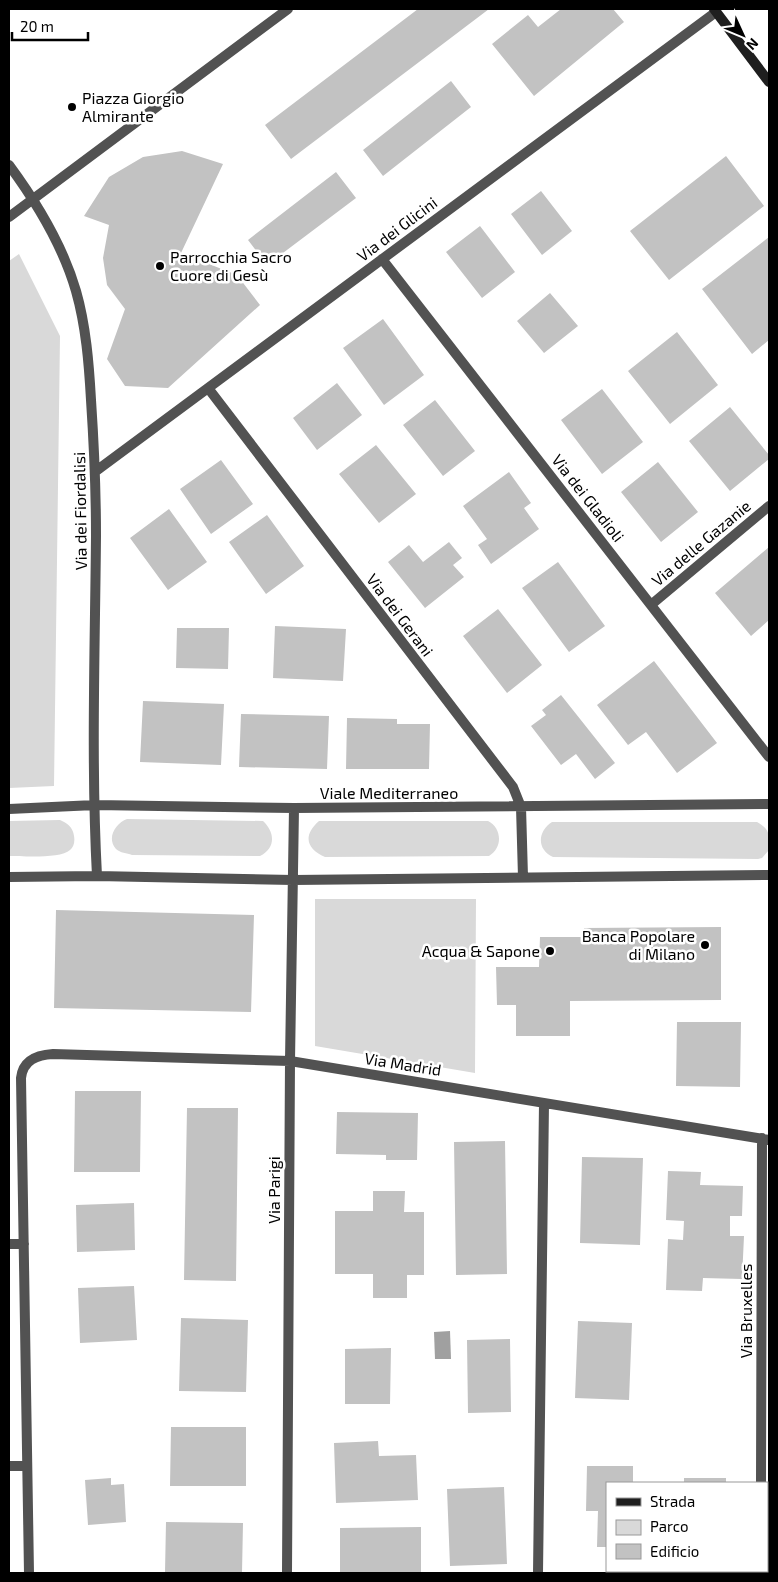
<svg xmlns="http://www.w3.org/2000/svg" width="778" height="1582" font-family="'Exo 2',sans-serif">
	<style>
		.green { fill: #d9d9d9 }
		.water { fill: #a0a0a0 }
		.building { fill: #c2c2c2 }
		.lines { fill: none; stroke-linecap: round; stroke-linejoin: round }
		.street { stroke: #525252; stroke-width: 10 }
		.secondary { stroke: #1f1f1f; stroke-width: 10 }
		.poi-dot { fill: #000; stroke: #fff; stroke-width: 2 }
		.labels { text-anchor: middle; stroke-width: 5; stroke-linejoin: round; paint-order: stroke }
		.poi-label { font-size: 16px; fill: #000; stroke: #fff; text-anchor: start }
		.street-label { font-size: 16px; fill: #000; stroke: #fff }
	</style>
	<rect width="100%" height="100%" fill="#fff"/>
	<!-- green -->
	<path class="green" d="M19 254 60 336 54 786 9 788V261Z
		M127 819 263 821C275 832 276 848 260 856L132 855C127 853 120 853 116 849 106 838 116 823 127 819Z
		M60 820C67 823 73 827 74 836 75 841 74 847 70 850 61 859 22 856 9 856V821Z
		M319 821H488C502 828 503 848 489 856L325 857C307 849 302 836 319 821Z
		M552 822H757C771 830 769 835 769 850L762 858 758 859 553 857C536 849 538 831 552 822Z
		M315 899H476L475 1073 315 1046Z"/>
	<!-- water -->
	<path class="water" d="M450 1331 451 1359H435L434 1332Z"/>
	<!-- building -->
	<path class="building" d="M418 9H489L291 159 265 125Z
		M561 9H613L624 22 534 96 492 44 528 15 538 27Z
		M451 81 471 107 383 176 363 150Z
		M182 151 223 164 181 253 237 275 260 305 168 388 125 386 107 359 125 309 107 285 103 258 109 225 84 216 109 177 143 157Z
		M726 156 764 206 669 280 630 231Z
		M336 172 356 198 267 265 248 240Z
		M541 191 572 231 542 255 511 214Z
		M480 226 515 272 482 298 446 252Z
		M769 237V340L752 354 702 289Z
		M550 293 578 326 544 353 517 321Z
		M383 319 424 375 384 405 343 348Z
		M677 332 718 385 670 424 628 371Z
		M337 383 362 415 317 450 293 418Z
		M602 389 643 442 602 474 561 420Z
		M435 400 475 451 443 476 403 425Z
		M730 407 769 455V459L730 491 689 441Z
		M376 445 416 494 379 523 339 474Z
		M221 460 253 504 211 534 180 489Z
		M658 462 698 512 661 542 621 492Z
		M509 472 531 503 524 508 539 529 491 564 478 545 487 539 463 506Z
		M169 509 207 562 168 590 130 538Z
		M267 515 304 566 266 594 229 542Z
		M449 542 462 558 453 565 464 577 425 608 388 562 409 545 423 562Z
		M769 547V620L751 636 715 593Z
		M558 562 605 626 569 652 522 588Z
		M498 609 542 665 507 693 463 636Z
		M275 626 346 629 343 681 273 678Z
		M177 628H229L228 669 176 668Z
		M654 661 717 743 677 773 646 732 628 745 597 705Z
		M561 695 615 763 595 779 576 754 561 765 531 726 546 715 542 710Z
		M143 701 224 704 221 765 140 762Z
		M241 714 329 716 327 769 239 767Z
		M347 718 397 719V724H430L429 769H346Z
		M56 910 254 915 251 1012 54 1008Z
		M721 927V1000L570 1001V1036H516V1005H497L496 967H539L540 937H584V928Z
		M677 1022H741L740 1087 676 1086Z
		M75 1091H141L140 1172H74Z
		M187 1108H238L236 1281 184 1280Z
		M337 1112 418 1113 417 1160H386V1155L336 1154Z
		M505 1141 507 1274 456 1275 454 1142Z
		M582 1157 643 1158 640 1245 580 1243Z
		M668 1171 701 1172 700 1185 743 1186 742 1216H730V1236H744L742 1279 703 1278 702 1291 666 1290 668 1239 683 1240 684 1221 666 1220Z
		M373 1191H405L404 1212H424V1275H407V1298H373V1274H335V1211H373Z
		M134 1203 135 1250 77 1252 76 1205Z
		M134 1286 137 1340 80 1343 78 1288Z
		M181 1318 248 1320 246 1392 179 1391Z
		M578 1321 632 1323 629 1400 575 1398Z
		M510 1339 511 1412 468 1413 467 1340Z
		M391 1348 390 1404H345V1349Z
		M171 1427H246V1486H170Z
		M378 1441 379 1456 416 1455 418 1500 336 1503 334 1443Z
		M587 1466H633V1483H607V1547H597L598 1511H586Z
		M111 1478V1485L124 1484 126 1522 88 1525 85 1480Z
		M684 1478H726V1483H684Z
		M504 1487 507 1564 450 1566 447 1489Z
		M166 1522 243 1523 242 1573H165Z
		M421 1527V1573H340V1528Z"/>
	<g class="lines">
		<!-- street -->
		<path class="street" d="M9 165C37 203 63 246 76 291 86 326 89 364 91 400 94 445 96 490 96 536 95 649 91 763 97 876
			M9 217 288 9
			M382 259 769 757
			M208 388 513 787 521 807 523 877
			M96 471 716 12
			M652 604 769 506
			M9 809 95 805 294 808 769 804
			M9 877 97 876 293 880 769 875
			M9 1244H24
			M9 1466H27
			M761 1483 762 1138
			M29 1573 21 1078C23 1060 37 1055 53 1054L290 1061 769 1140
			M287 1573 290 1061 294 808
			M538 1573 544 1103
			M760 1573V1571"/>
		<!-- secondary -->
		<path class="secondary" d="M714 9 769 82"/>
	</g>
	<!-- markers -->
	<g class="poi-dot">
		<circle cx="72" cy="107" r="5"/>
		<circle cx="160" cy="266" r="5"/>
		<circle cx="705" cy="945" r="5"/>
		<circle cx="550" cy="951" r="5"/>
	</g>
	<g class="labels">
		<!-- poi labels -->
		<g class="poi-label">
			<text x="82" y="104">Piazza Giorgio<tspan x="82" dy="18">Almirante</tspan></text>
			<text x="170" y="263">Parrocchia Sacro<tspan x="170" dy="18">Cuore di Gesù</tspan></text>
			<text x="695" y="942" text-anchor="end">Banca Popolare<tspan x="695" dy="18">di Milano</tspan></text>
			<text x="540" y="957" text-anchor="end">Acqua &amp; Sapone</text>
		</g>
		<!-- street labels -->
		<g class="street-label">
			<text transform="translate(397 229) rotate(-37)" y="6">Via dei Glicini</text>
			<text transform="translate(588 498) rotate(52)" y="6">Via dei Gladioli</text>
			<text transform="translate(80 511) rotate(-91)" y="6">Via dei Fiordalisi</text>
			<text transform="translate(701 543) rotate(-40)" y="6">Via delle Gazanie</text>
			<text transform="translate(400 615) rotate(53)" y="6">Via dei Gerani</text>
			<text x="389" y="799">Viale Mediterraneo</text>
			<text transform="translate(403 1064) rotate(9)" y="6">Via Madrid</text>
			<text transform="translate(274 1190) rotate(-90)" y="6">Via Parigi</text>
			<text transform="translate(746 1311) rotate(-90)" y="6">Via Bruxelles</text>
		</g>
	</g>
	<!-- border -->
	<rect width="778" height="1582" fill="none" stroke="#000000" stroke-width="20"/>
	<!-- legend -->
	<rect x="606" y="1482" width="162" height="90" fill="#ffffff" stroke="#999999"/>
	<rect x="616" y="1498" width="25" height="8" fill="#1f1f1f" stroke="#999999"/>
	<text x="650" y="1507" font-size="15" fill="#000000">Strada</text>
	<rect x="616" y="1520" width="25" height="15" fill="#d9d9d9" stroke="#999999"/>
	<text x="650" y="1532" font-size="15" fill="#000000">Parco</text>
	<rect x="616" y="1544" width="25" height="15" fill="#c2c2c2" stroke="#999999"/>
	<text x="650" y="1557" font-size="15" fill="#000000">Edificio</text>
	<!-- north arrow -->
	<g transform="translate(743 35) rotate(134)" stroke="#ffffff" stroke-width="4" paint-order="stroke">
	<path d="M0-4L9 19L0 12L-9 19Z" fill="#000000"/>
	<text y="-8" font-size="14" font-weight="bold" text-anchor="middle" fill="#000000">N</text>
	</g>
	<!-- scale -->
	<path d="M12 32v8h76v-8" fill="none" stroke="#000000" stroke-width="2.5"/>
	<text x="20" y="32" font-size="15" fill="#000000" stroke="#ffffff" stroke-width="4" paint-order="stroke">20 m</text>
</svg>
